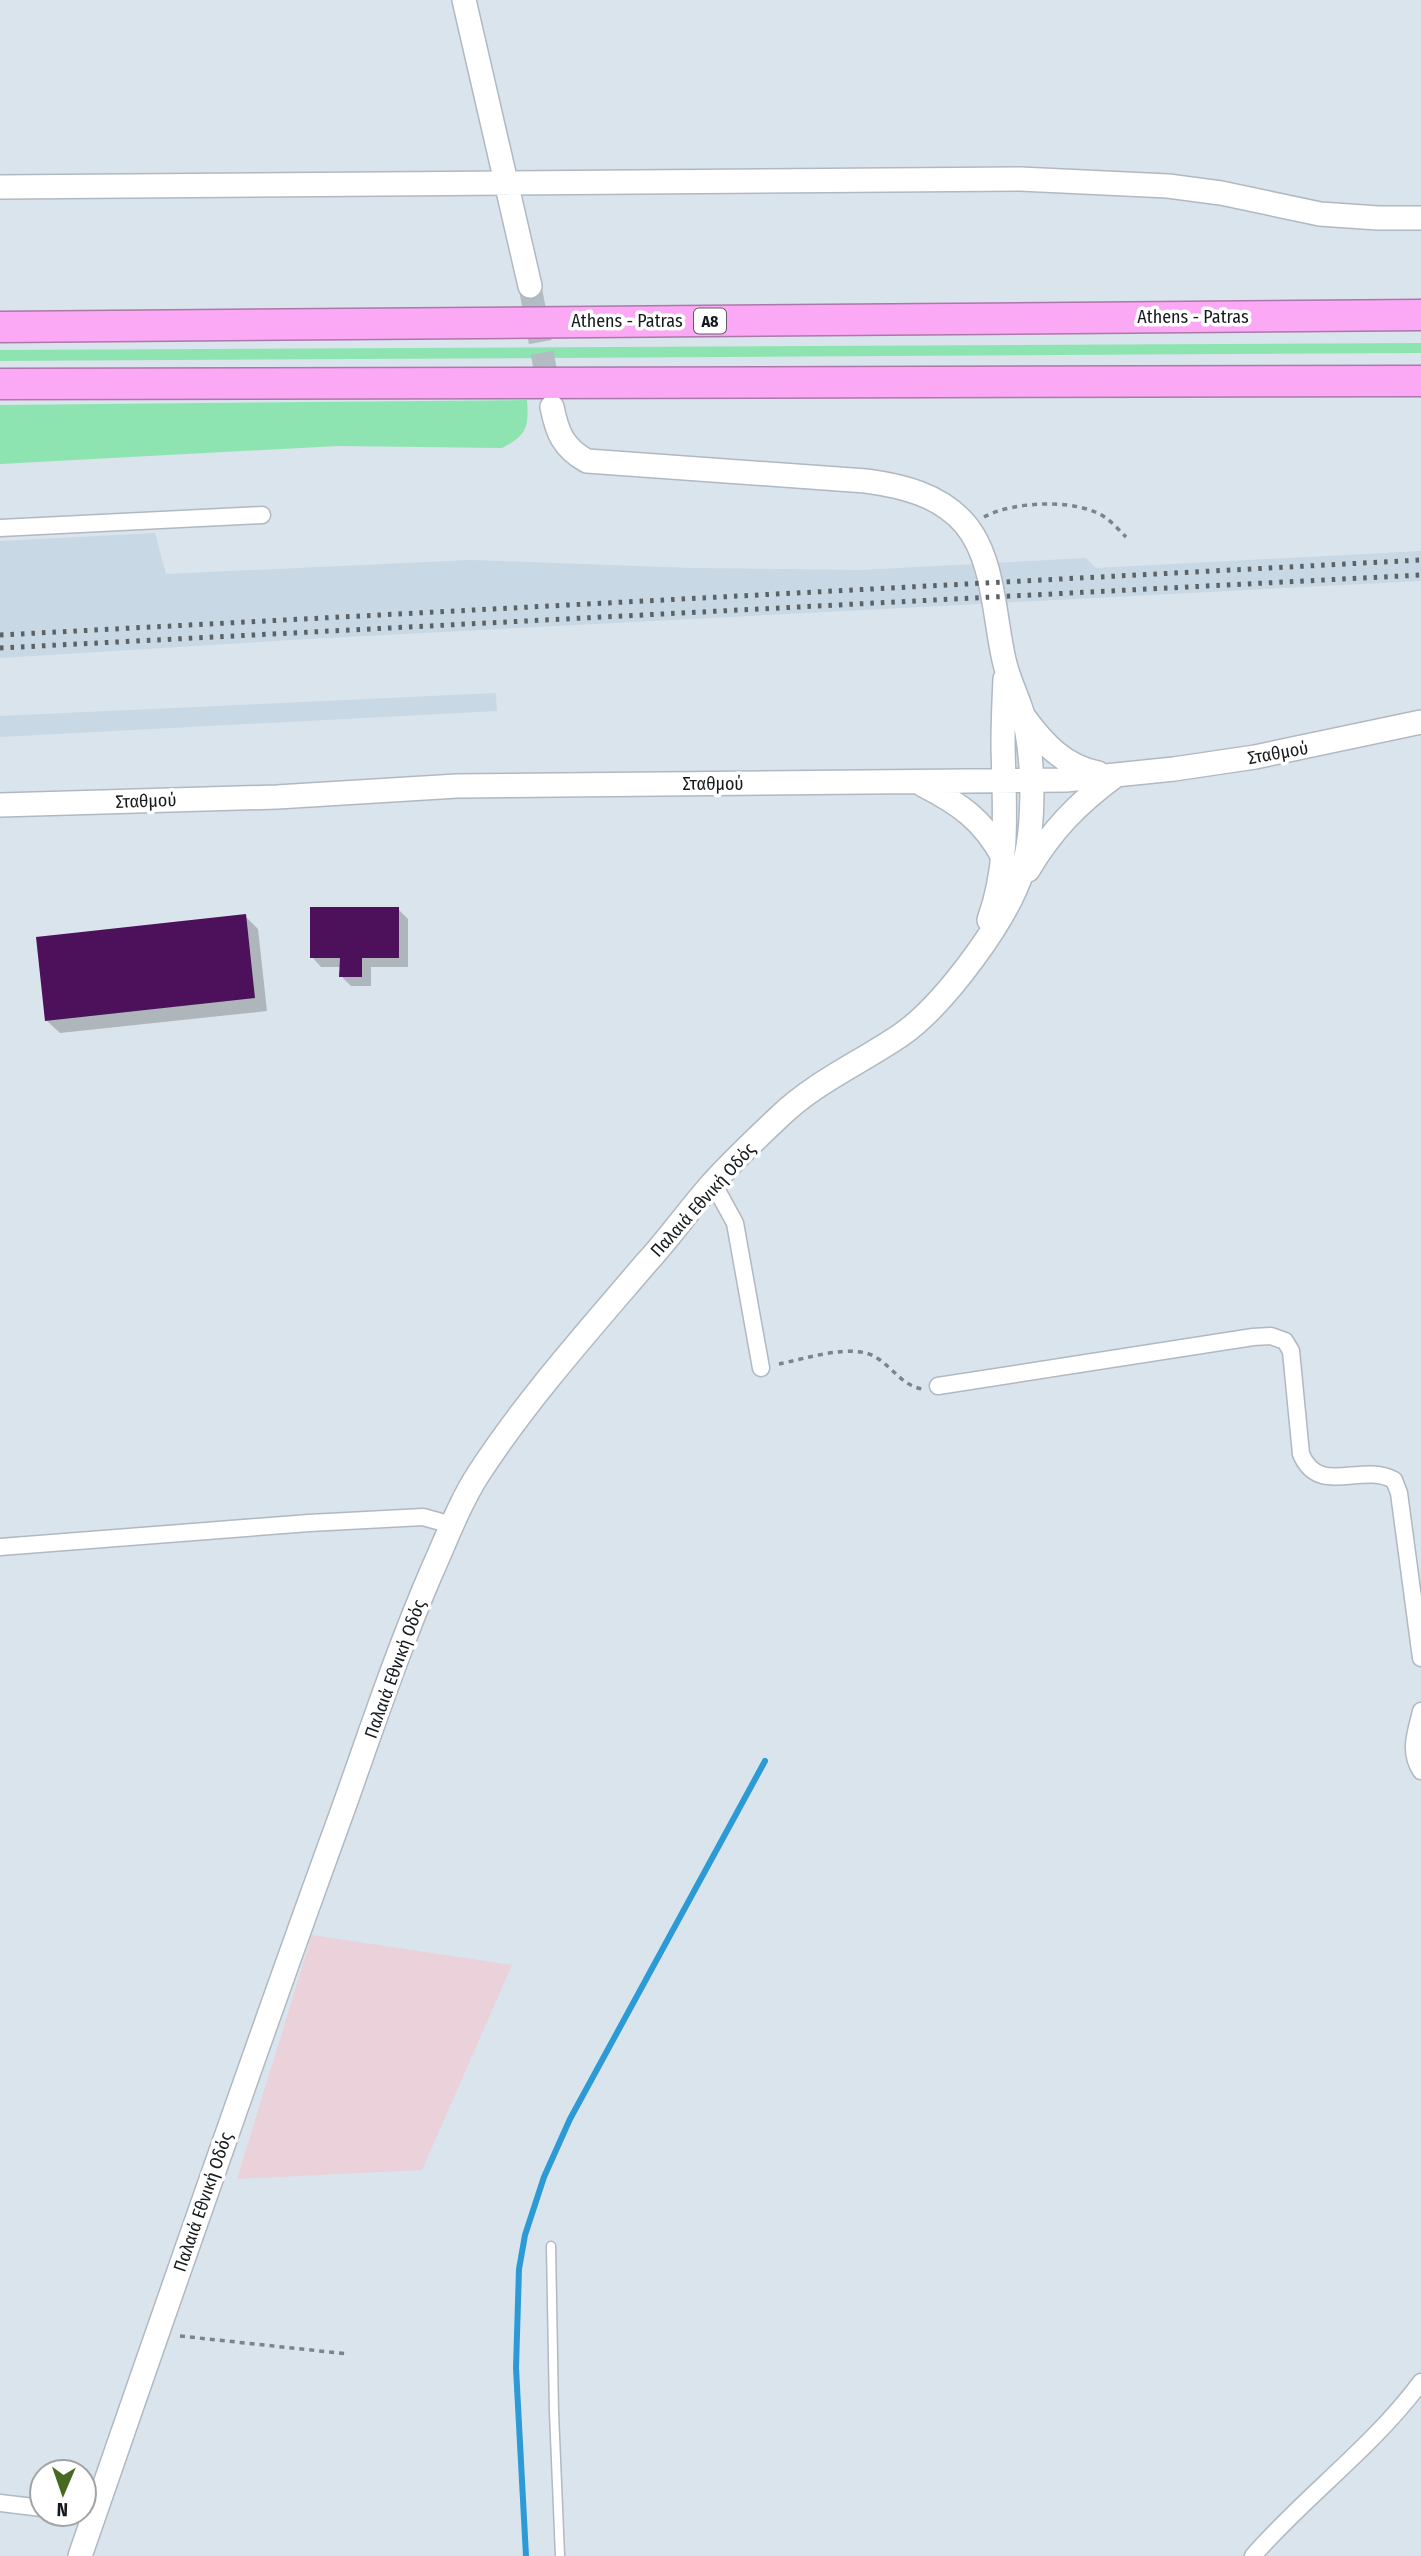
<svg xmlns="http://www.w3.org/2000/svg" width="1421" height="2556" font-family="'Fira Sans Condensed',sans-serif">
	<style>
		.built { fill: #c8d8e5 }
		.industrial { fill: #ead1da }
		.green { fill: #8ee4b0 }
		.shadow { fill: #0003 }
		.lines { fill: none; stroke-linecap: round; stroke-linejoin: round }
		.stream { stroke: #2c9bd5; stroke-width: 6 }
		.building { fill: #4c115a }
		.secondary-tunnel { stroke: #b3bcc2; stroke-width: 23; stroke-dasharray: 23 11; stroke-linecap: butt }
		.lane-casing { stroke: #b0b9c1; stroke-width: 11 }
		.street-casing { stroke: #b0b9c1; stroke-width: 19 }
		.secondary-casing { stroke: #b0b9c1; stroke-width: 26 }
		.highway-casing { stroke: #ac77a9; stroke-width: 33 }
		.path { stroke: #7c8489; stroke-width: 3.5; stroke-dasharray: 5 5; stroke-linecap: butt }
		.lane { stroke: #fff; stroke-width: 8 }
		.street { stroke: #fff; stroke-width: 16 }
		.secondary { stroke: #fff; stroke-width: 23 }
		.highway { stroke: #fca9f5; stroke-width: 30 }
		.rail { stroke: #5b6266; stroke-width: 5; stroke-dasharray: 3.5 7; stroke-linecap: butt }
		.labels { text-anchor: middle; stroke-width: 7; stroke-linejoin: round; paint-order: stroke }
		.shield { fill: #fff; stroke: #5c5f60; stroke-width: 2 }
		.shield-label { font-size: 16px; font-weight: bold; fill: #161a1c }
		.street-label { font-size: 18px; fill: #161a1c; stroke: #fff }
	</style>
	<rect width="100%" height="100%" fill="#dae4ec"/>
	<!-- built -->
	<path class="built" d="M155 533 166 574 471 560 691 568 861 570 1086 558 1096 568 1421 551V581L308 639 0 658V541Z
		M496 693 497 711 0 737V716Z"/>
	<!-- industrial -->
	<path class="industrial" d="M312 1935 512 1965 422 2170 237 2179Z"/>
	<!-- green -->
	<path class="green" d="M1421 343V353L0 361V350Z
		M527 400C529 427 527 435 502 448L338 446 0 464V405Z"/>
	<!-- shadow -->
	<path class="shadow" d="M398 909 408 919V967H371V986H351L341 976V967H321L312 957Z
		M245 916 258 929 267 1011 60 1033 47 1021Z"/>
	<g class="lines">
		<!-- stream -->
		<path class="stream" d="M526 2556 516 2368 519 2269 525 2235 544 2177 570 2119 765 1761"/>
	</g>
	<!-- building -->
	<path class="building" d="M310 907H399V958H362V977H339L340 958H310Z
		M246 914 255 998 45 1021 36 937Z"/>
	<g class="lines">
		<!-- secondary-tunnel -->
		<path class="secondary-tunnel" d="M530 286 550 396"/>
		<!-- lane casing -->
		<g class="lane-casing">
			<path id="lane" d="M551 2246 554 2412 560 2556"/>
		</g>
		<!-- street casing -->
		<g class="street-casing">
			<path id="street" d="M0 528 262 515
				M713 1183 735 1223 761 1368
				M938 1386 1253 1337 1271 1336 1285 1341 1291 1351 1301 1454C1319 1497 1361 1462 1394 1480L1399 1493 1421 1658
				M0 1547 309 1523 423 1517 452 1525
				M1421 1711C1416 1733 1408 1751 1421 1771
				M0 2503 42 2508
				M75 2514 93 2517
				M1253 2556C1306 2495 1372 2448 1421 2382"/>
		</g>
		<!-- secondary casing -->
		<g class="secondary-casing">
			<path id="secondary" d="M464 0 530 286
				M0 187 1020 179 1168 186 1221 193 1320 214 1378 218H1421
				M1024 717C1044 744 1064 766 1098 773
				M923 785C960 804 983 820 1003 857
				M0 805 277 797 457 786 1066 780 1174 769 1255 757 1421 722
				M1028 870C1052 830 1077 804 1115 776
				M989 920C1010 862 1004 804 1003 744 1003 722 1004 701 1005 679
				M80 2556C166 2308 251 2061 341 1815 370 1734 397 1652 431 1573 446 1540 459 1504 479 1473 528 1398 589 1330 647 1262 669 1238 688 1211 710 1186 731 1162 756 1139 779 1117 815 1082 860 1063 901 1035 944 1005 1008 919 1023 869 1035 827 1034 764 1025 722 1020 702 1010 684 1005 664 994 621 995 559 965 524 940 495 903 486 866 481L587 461C563 448 557 432 552 407"/>
		</g>
		<!-- highway casing -->
		<g class="highway-casing">
			<path id="highway" d="M0 327 1421 315
				M0 384 1421 381"/>
		</g>
		<!-- path -->
		<path class="path" d="M984 517C1013 501 1079 498 1106 518 1113 523 1120 531 1126 537
			M779 1364C804 1359 855 1342 877 1358 894 1369 902 1385 922 1389
			M180 2336 348 2354"/>
		<!-- lane -->
		<use href="#lane" class="lane"/>
		<!-- street -->
		<use href="#street" class="street"/>
		<!-- secondary -->
		<use href="#secondary" class="secondary"/>
		<!-- highway -->
		<use href="#highway" class="highway"/>
		<!-- rail -->
		<path class="rail" d="M0 635 1421 560
			M0 648 1421 575"/>
	</g>
	<g class="labels">
		<!-- shield labels -->
		<rect class="shield" x="694" y="308.5" width="32" height="25" rx="5"/>
		<g class="shield-label">
			<text x="710" y="327">Α8</text>
		</g>
		<!-- street labels -->
		<g class="street-label">
			<text x="1193" y="323">Athens - Patras</text>
			<text x="627" y="327">Athens - Patras</text>
			<text transform="translate(1278 753) rotate(-10)" y="6">Σταθμού</text>
			<text x="713" y="790">Σταθμού</text>
			<text transform="translate(146 801) rotate(-2)" y="6">Σταθμού</text>
			<text transform="translate(703 1200) rotate(-48)" y="6">Παλαιά Εθνική Οδός</text>
			<text transform="translate(395 1669) rotate(-70)" y="6">Παλαιά Εθνική Οδός</text>
			<text transform="translate(203 2202) rotate(-71)" y="6">Παλαιά Εθνική Οδός</text>
		</g>
	</g>
	<!-- north arrow -->
	<g transform="translate(63 2493) rotate(182)"><circle r="33" fill="#ffffff" stroke="#a2a3a4" stroke-width="2"/>
	<path d="M0-5L12 26L0 18L-12 26Z" fill="#476921"/>
	<text y="-10" font-size="19" font-weight="bold" text-anchor="middle" fill="#161a1c">N</text>
	</g>
</svg>
